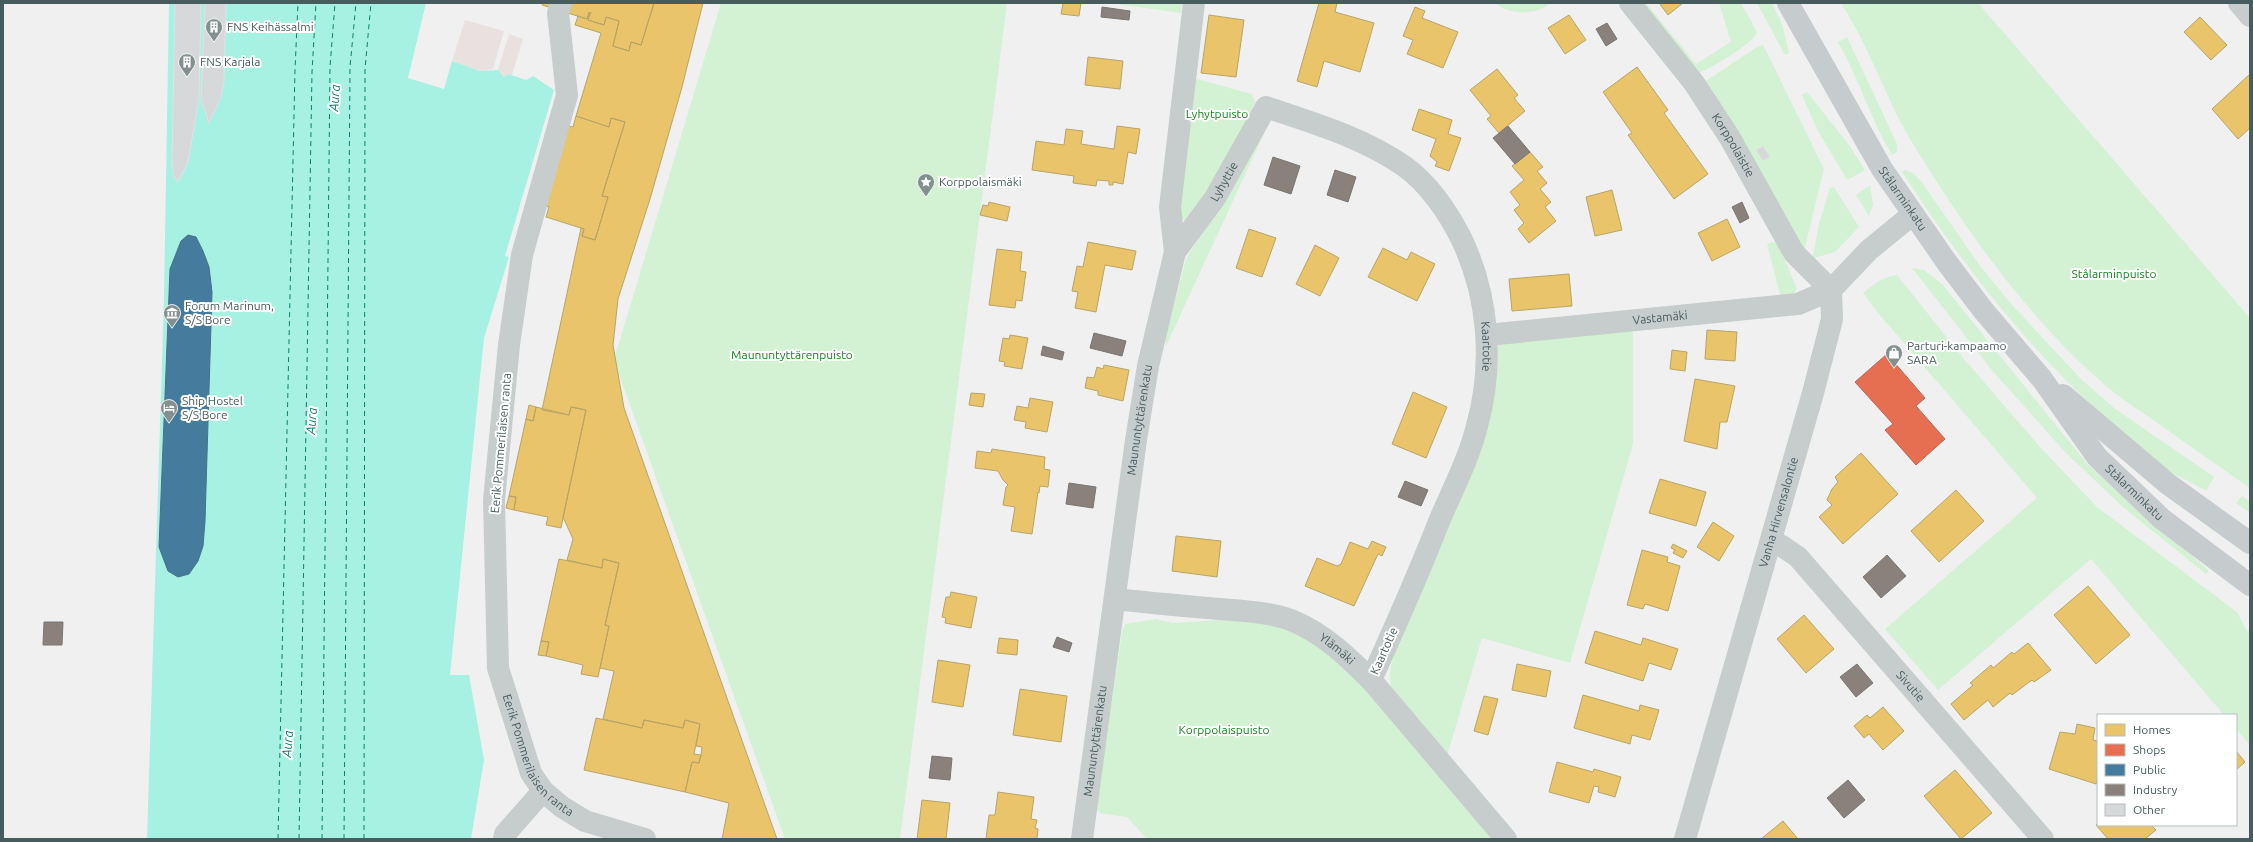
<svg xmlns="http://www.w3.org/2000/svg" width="2253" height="842" font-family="Ubuntu,sans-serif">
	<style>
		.green { fill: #d3f1d3 }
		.sand { fill: #e9e1df }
		.water { fill: #a6f1e2 }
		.homes { fill: #e9c46a; stroke: #b8a566 }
		.shops { fill: #e76f51; stroke: #b76955 }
		.public { fill: #457b9d; stroke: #45728a }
		.industry { fill: #8a817c; stroke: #767673 }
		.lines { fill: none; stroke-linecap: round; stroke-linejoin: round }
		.ferry { stroke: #08826b; stroke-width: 1; stroke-dasharray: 5 4; stroke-linecap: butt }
		.building { fill: #d6d8d9; stroke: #e2e2e3 }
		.street { stroke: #c7cccd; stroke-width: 22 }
		.secondary { stroke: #c6cccd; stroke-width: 22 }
		.labels { text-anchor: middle; stroke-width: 4; stroke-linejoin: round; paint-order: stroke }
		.poi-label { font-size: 12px; fill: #465c5d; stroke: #fff; text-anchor: start }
		.park-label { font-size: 12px; fill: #12831d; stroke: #fff }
		.street-label { font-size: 12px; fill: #465c5d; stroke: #fff }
		.water-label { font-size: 13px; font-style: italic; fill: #08826b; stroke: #fff }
	</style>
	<rect width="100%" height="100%" fill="#f1f0f0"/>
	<!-- green -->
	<path class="green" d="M721 3H1007L900 839H785L614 360Z
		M1109 3H1181L1182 4 1181 13Z
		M1494 3H1551C1533 17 1511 14 1494 3Z
		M1642 3H1646L1696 64 1731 42 1719 3H1741L1757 32C1756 42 1707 71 1696 74Z
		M1757 3H1772L1782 24 1789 53 1785 55Z
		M1841 3H1978L2250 318V488C2216 464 2182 441 2149 417 2131 405 2113 393 2097 378 2023 311 1965 229 1913 144 1886 99 1870 48 1841 3Z
		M1847 37 1897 144V152L1892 155C1870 119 1859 78 1838 42Z
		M1763 45 1824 169 1804 251 1706 81 1757 47Z
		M1193 78 1252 94 1255 102 1235 145 1209 194 1185 221 1177 216Z
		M1807 92 1849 145 1865 170 1849 179 1846 178 1818 131 1802 95Z
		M1267 127 1166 346 1165 338 1186 259Z
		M1905 170 1913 173 1921 181 1980 266 2013 306 2082 380 2114 408 2214 477 2206 491C2193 483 2179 477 2166 469 2150 459 2136 444 2122 432 2035 359 1964 267 1902 172Z
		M1870 185 1873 205 1869 216 1856 195Z
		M1834 187 1859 227 1835 252 1814 258 1813 256 1819 223 1830 188Z
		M1774 242 1778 244 1797 289 1793 294 1781 298 1767 244Z
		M1912 268 1924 270 1942 284 2089 466 2209 571 2206 574 2123 507 2066 453 1991 369Z
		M1897 275 1964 359 2040 447 2097 507 2237 612 2247 631 2250 630V745L2236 729V715H2224L2091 559 1938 690 1885 629 2037 498 1879 314 1863 293C1874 284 1882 277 1897 275Z
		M1633 329V444L1570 663 1482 638 1447 756 1391 689 1390 673 1394 648 1500 341Z
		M2242 496 2250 502V513L2236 503Z
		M1156 619 1172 623 1235 619 1288 628 1347 666 1492 839H1147L1127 817 1100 813 1096 809 1122 632 1125 624Z"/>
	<!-- sand -->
	<path class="sand" d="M465 20 504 31 493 69 480 71 452 61Z
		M509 34 523 39 512 75 509 74 504 77 498 70Z"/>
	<!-- water -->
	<path class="water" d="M169 3H426L408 78 444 89 452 61 480 71 498 70 504 77 509 74 526 80 533 76 554 90 505 256 509 257 484 338 450 675H469L484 760 471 839H147L164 297Z"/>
	<!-- homes -->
	<path class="homes" d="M542 3H654L641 45 631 42 629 51 613 46 619 21 606 17 604 25 588 20 591 12 587 19 542 5Z
		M654 3H703L682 87 650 199 618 299 613 345 624 408 777 839H722L729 803 685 792 692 762 699 763 701 755 702 747 696 746 700 724 685 720 683 728 644 720 642 728 603 719 614 671 600 668 609 626 605 625 619 563 603 559 602 568 567 560 573 539 563 517 586 410 571 407 569 415 542 410 581 228 584 229 582 236 595 240 608 197 602 196 625 122 611 118 609 127 576 116 601 33 575 25 578 16 587 19 589 12 588 20 604 25 606 17 619 21 613 46 629 51 631 42 641 45Z
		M1063 3H1081L1079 16 1061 14Z
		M1319 3H1337L1335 12 1374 23 1360 72 1324 61 1317 87 1297 81Z
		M1659 3H1683L1668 15Z
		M1415 7 1425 11 1422 18 1458 32 1443 68 1407 54 1413 40 1403 36Z
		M1209 15 1244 20 1236 77 1201 73Z
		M1569 15 1586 40 1565 54 1548 28Z
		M2200 17 2227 45 2211 60 2184 32Z
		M1088 57 1123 61 1120 89 1085 85Z
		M1637 67 1668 110 1664 113 1708 174 1674 199 1628 135 1632 133 1603 92Z
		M1497 69 1518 95 1514 98 1525 111 1499 133 1487 119 1491 116 1470 90Z
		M2250 74V128L2238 139 2212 109Z
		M1419 109 1452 120 1448 134 1461 138 1449 171 1435 166 1437 162 1430 156 1436 139 1412 130Z
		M576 116 609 127 611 118 625 122 602 196 608 197 595 240 582 236 584 229 546 217 549 207 542 205 565 125 573 127Z
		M1117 126 1140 129 1136 154 1128 152 1123 184 1113 182V185H1109V181L1097 180 1096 186 1073 183 1074 176 1032 170 1036 141 1064 145 1066 129 1083 131 1081 144 1114 149Z
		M1530 152 1543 167 1537 171 1547 183 1540 189 1551 202 1545 207 1556 221 1529 243 1518 229 1524 223 1514 210 1520 205 1510 192 1524 180 1512 166Z
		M1612 190 1622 230 1595 236 1586 197Z
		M989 202 1010 207 1007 221 980 215 983 205 988 206Z
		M1727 219 1740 247 1712 261 1698 233Z
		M1249 229 1276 238 1262 277 1236 268Z
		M1088 242 1136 251 1132 270 1105 265 1096 312 1075 308 1078 292 1072 291 1077 266 1083 267Z
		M1315 245 1339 258 1320 296 1296 284Z
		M1383 248 1407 260 1411 252 1435 264 1417 301 1368 277Z
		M997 249 1022 252 1020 271 1026 272 1022 301 1016 300 1015 308 989 305Z
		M1569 274 1572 306 1512 311 1509 279Z
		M1707 330 1737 332 1735 361 1705 359Z
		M1010 335 1028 338 1022 369 1004 366 1005 362 999 361 1003 338 1009 339Z
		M1672 350 1687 352 1685 371 1670 369Z
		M1104 365 1129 370 1123 401 1098 395V391L1085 388 1087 377 1094 378 1097 367 1103 369Z
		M1695 379 1735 386 1727 422H1720L1717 449 1684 441Z
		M1413 392 1447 407 1426 458 1392 444Z
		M971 393 985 394 983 407 969 405Z
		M1030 398 1053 402 1047 432 1025 428 1026 422 1014 420 1017 406 1028 408Z
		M529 405 536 407 533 421 526 419Z
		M536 407 569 415 571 407 586 410 561 528 546 525 548 517 514 510 516 497 509 496 526 419 533 421Z
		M992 449 1045 457 1044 469 1050 470 1048 487 1040 486 1039 493 1038 492 1032 534 1011 531 1015 507 1003 505 1006 487 1008 485 1003 480 998 471 975 468 977 451 991 453Z
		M1861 453 1898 494 1843 544 1819 517 1832 505 1827 500 1832 489 1838 482 1835 477Z
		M1660 479 1706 492 1696 526 1649 513Z
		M1956 490 1984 521 1939 562 1911 531Z
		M509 496 516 497 514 510 506 508Z
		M1713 522 1734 536 1719 561 1697 547Z
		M1176 536 1221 541 1217 577 1172 571Z
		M1372 541 1386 547 1382 556 1378 554 1354 606 1305 586 1317 558 1337 566 1341 564 1350 542 1368 549Z
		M1673 544 1687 551 1683 558 1673 553 1675 550 1671 548Z
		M1642 550 1668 557 1667 562 1680 566 1668 611 1645 604 1643 609 1627 605Z
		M559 559 602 568 603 559 619 563 605 625 609 626 598 677 581 674 583 665 546 656 549 642 541 641Z
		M2088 586 2130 635 2096 664 2054 615Z
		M951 592 977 597 971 628 945 623 946 618 942 617 946 597H950Z
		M1804 615 1834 649 1806 673 1777 639Z
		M1595 631 1641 645 1643 638 1678 649 1671 670 1649 663 1643 681 1585 663Z
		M999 638 1018 640 1017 655 997 653Z
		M541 641 549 642 546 656 538 655Z
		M2028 643 2051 670 2034 682 2032 680 2012 695 2010 693 1993 707 1988 700 1964 720 1951 704 1973 685 1970 683 1991 665 1993 668 2012 652 2014 654Z
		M938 660 970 665 963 707 932 702Z
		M1517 664 1551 671 1546 697 1512 690Z
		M1020 689 1067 696 1061 742 1013 735Z
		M1583 695 1639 711 1640 705 1659 710 1650 740 1632 735 1630 744 1574 728Z
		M1484 696 1498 699 1488 735 1474 731Z
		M1883 707 1904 731 1883 750 1869 734 1864 738 1854 726 1867 715 1870 718Z
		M596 718 642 728 644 720 683 728 685 720 700 724 694 754 701 755 699 763 692 762 685 792 584 770Z
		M2077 724 2095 728 2093 740 2098 741V777L2096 784 2049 769 2060 732 2075 734Z
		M2236 751 2245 762 2236 770Z
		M1557 762 1593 772 1594 769 1621 777 1615 797 1598 792 1599 787 1594 786 1589 803 1549 792Z
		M1955 770 1992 813 1961 839 1924 796Z
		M998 792 1034 797 1031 819 1037 820 1035 828 1038 829 1037 839H986L989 815H995Z
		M922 800 950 803 946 839H917Z
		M1783 821 1798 839H1761Z
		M2098 823V825H2151L2156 830 2145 839H2108L2096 825Z"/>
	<!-- shops -->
	<path class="shops" d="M1887 354 1925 398 1916 406 1945 439 1916 465 1885 430 1893 424 1855 382Z"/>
	<!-- public -->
	<path class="public" d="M188 235 196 237 203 251 209 267 212 292 205 521 203 546 198 561 189 574 178 577 168 571 159 547 170 269 181 241Z"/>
	<!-- industry -->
	<path class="industry" d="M1102 7 1130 11 1129 20 1101 17Z
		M1607 23 1617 39 1606 46 1596 29Z
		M1508 126 1530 152 1515 164 1493 138Z
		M1273 157 1300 166 1291 194 1264 185Z
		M1335 170 1356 177 1348 202 1327 195Z
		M1742 202 1749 218 1740 223 1732 207Z
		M1094 333 1126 341 1122 356 1090 348Z
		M1043 346 1064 352 1062 360 1041 355Z
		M1405 481 1428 490 1421 506 1398 497Z
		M1069 483 1096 487 1093 508 1066 504Z
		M1887 555 1906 576 1881 598 1863 577Z
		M44 622H63L62 645H43Z
		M1057 637 1072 643 1069 652 1053 647Z
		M1857 664 1873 683 1856 697 1840 677Z
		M932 756 952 758 950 780 929 778Z
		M1848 780 1865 800 1844 818 1827 798Z"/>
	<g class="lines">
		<!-- ferry -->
		<path class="ferry" d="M278 839 295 70 298 3
			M299 839 312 72 316 3
			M322 839 330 67 335 3
			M344 839 350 67 356 3
			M364 839 365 69 371 3"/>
	</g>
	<!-- building -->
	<path class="building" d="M175 3H201L199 98 188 162 178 182 173 174 172 161Z
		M205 3H226L224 82 220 100 209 123 201 100Z
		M1763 146 1770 157 1763 161 1756 150Z"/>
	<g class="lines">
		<!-- street -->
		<g class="street">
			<path id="s1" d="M561 3 558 13 567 95 522 255 509 345 494 500 498 668 531 773 543 791 562 807 585 821 645 839"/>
			<path id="s2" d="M1630 3 1694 83 1730 138 1794 253 1831 290"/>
			<path d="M2239 3 2250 16"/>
			<path id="s3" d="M1175 252 1215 198 1266 107C1313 123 1362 137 1404 166 1428 183 1448 212 1461 238 1489 296 1494 364 1477 426 1469 458 1453 489 1440 519 1419 573 1395 627 1371 680"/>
			<path id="s4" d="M1487 335 1798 304 1831 290 1869 250 1913 214"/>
			<path id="s5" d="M1772 541 1782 546 1798 557 2043 839"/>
			<path id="s6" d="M1116 599C1150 603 1185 606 1219 609 1243 611 1269 612 1291 620 1323 633 1347 656 1371 680L1506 839"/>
			<path d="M504 839 505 834 543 791"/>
			<path id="s7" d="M1082 839 1136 440 1148 366 1175 252 1170 207 1194 3"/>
			<path id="s8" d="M1685 839 1813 393 1832 319 1831 290"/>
		</g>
		<!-- secondary -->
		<g class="secondary">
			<path id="s9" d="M1788 3 1882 169 1948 264 1983 310 2042 379 2097 457 2162 519 2250 585"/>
			<path d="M2063 395 2168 484 2250 543"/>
		</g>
	</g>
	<!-- icons -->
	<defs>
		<g id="building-pin" transform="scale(0.9)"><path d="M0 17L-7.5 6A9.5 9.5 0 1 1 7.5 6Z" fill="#829090" stroke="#fff"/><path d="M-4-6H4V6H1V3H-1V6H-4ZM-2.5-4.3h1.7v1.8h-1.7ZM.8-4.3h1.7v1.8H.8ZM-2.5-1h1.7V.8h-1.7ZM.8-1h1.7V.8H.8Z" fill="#fff"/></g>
		<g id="sight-pin" transform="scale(0.9)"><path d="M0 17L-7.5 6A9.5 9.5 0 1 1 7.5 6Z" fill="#829090" stroke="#fff"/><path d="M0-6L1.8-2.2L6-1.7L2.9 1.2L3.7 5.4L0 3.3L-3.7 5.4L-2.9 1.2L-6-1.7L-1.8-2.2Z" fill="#fff"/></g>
		<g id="museum-pin" transform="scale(0.9)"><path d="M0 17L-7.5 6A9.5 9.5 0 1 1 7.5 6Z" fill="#829090" stroke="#fff"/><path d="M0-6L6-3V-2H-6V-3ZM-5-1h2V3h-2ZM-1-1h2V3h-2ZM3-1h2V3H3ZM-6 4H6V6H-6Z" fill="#fff"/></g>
		<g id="shop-pin" transform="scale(0.9)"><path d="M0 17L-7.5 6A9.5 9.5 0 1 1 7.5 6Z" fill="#829090" stroke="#fff"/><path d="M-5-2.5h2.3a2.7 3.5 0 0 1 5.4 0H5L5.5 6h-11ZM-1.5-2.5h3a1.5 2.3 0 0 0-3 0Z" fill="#fff"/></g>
		<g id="hotel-pin" transform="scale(0.9)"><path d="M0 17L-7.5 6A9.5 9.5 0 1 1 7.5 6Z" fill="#829090" stroke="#fff"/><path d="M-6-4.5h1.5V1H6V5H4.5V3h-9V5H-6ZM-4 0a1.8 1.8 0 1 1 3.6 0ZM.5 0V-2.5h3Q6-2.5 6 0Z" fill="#fff"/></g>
	</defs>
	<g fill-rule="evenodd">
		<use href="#building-pin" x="214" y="27"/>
		<use href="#building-pin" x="187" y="62"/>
		<use href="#sight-pin" x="926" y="182"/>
		<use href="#museum-pin" x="172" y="313"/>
		<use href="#shop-pin" x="1894" y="353"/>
		<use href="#hotel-pin" x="169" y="408"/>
	</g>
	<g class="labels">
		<!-- poi labels -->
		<g class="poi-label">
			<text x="227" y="31">FNS Keihässalmi</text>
			<text x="200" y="66">FNS Karjala</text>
			<text x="939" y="186">Korppolaismäki</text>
			<text x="185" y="310">Forum Marinum,<tspan x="185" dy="14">S/S Bore</tspan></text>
			<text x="1907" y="350">Parturi-kampaamo<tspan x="1907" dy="14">SARA</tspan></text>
			<text x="182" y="405">Ship Hostel<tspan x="182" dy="14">S/S Bore</tspan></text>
		</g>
		<!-- park labels -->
		<g class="park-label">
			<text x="1217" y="118">Lyhytpuisto</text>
			<text x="2114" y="278">Stålarminpuisto</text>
			<text x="792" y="359">Maununtyttärenpuisto</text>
			<text x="1224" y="734">Korppolaispuisto</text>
		</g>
		<!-- street labels -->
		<g class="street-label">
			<text dy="4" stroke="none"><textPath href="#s2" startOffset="176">Korppolaistie</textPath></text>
			<text dy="4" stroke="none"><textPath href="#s3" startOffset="86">Lyhyttie</textPath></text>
			<text dy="4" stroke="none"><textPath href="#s9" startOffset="227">Stålarminkatu</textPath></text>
			<text dy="4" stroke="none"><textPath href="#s4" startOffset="174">Vastamäki</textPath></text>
			<text dy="4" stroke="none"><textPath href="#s3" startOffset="527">Kaartotie</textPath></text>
			<text dy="4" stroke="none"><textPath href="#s7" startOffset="423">Maununtyttärenkatu</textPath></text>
			<text transform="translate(501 443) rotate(-85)" y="4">Eerik Pommerilaisen ranta</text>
			<text dy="4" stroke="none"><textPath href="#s9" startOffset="602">Stålarminkatu</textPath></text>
			<text dy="4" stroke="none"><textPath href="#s8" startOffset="340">Vanha Hirvensalontie</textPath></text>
			<text dy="4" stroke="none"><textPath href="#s6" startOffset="231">Ylämäki</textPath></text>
			<text transform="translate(1384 651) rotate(-66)" y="4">Kaartotie</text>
			<text dy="4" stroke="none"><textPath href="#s5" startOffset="202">Sivutie</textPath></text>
			<text dy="4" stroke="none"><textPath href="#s7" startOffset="99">Maununtyttärenkatu</textPath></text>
			<text dy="4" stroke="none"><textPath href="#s1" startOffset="772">Eerik Pommerilaisen ranta</textPath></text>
		</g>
		<!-- water labels -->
		<g class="water-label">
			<text transform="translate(334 98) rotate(-86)" y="5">Aura</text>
			<text transform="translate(311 421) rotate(-86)" y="5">Aura</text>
			<text transform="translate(287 744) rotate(-86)" y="5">Aura</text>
		</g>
	</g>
	<!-- border -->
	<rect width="2253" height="842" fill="none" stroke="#465c5d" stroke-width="8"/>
	<!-- legend -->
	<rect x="2097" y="714" width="140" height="112" fill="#ffffff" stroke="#b5bebe"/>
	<rect x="2105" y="724" width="20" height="12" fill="#e9c46a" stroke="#b5bebe"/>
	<text x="2133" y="734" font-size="12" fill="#465c5d">Homes</text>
	<rect x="2105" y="744" width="20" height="12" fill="#e76f51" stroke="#b5bebe"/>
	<text x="2133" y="754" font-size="12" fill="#465c5d">Shops</text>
	<rect x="2105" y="764" width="20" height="12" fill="#457b9d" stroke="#b5bebe"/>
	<text x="2133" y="774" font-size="12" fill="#465c5d">Public</text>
	<rect x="2105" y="784" width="20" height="12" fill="#8a817c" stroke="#b5bebe"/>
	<text x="2133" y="794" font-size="12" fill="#465c5d">Industry</text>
	<rect x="2105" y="804" width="20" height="12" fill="#d6d8d9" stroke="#b5bebe"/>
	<text x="2133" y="814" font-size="12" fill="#465c5d">Other</text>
</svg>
